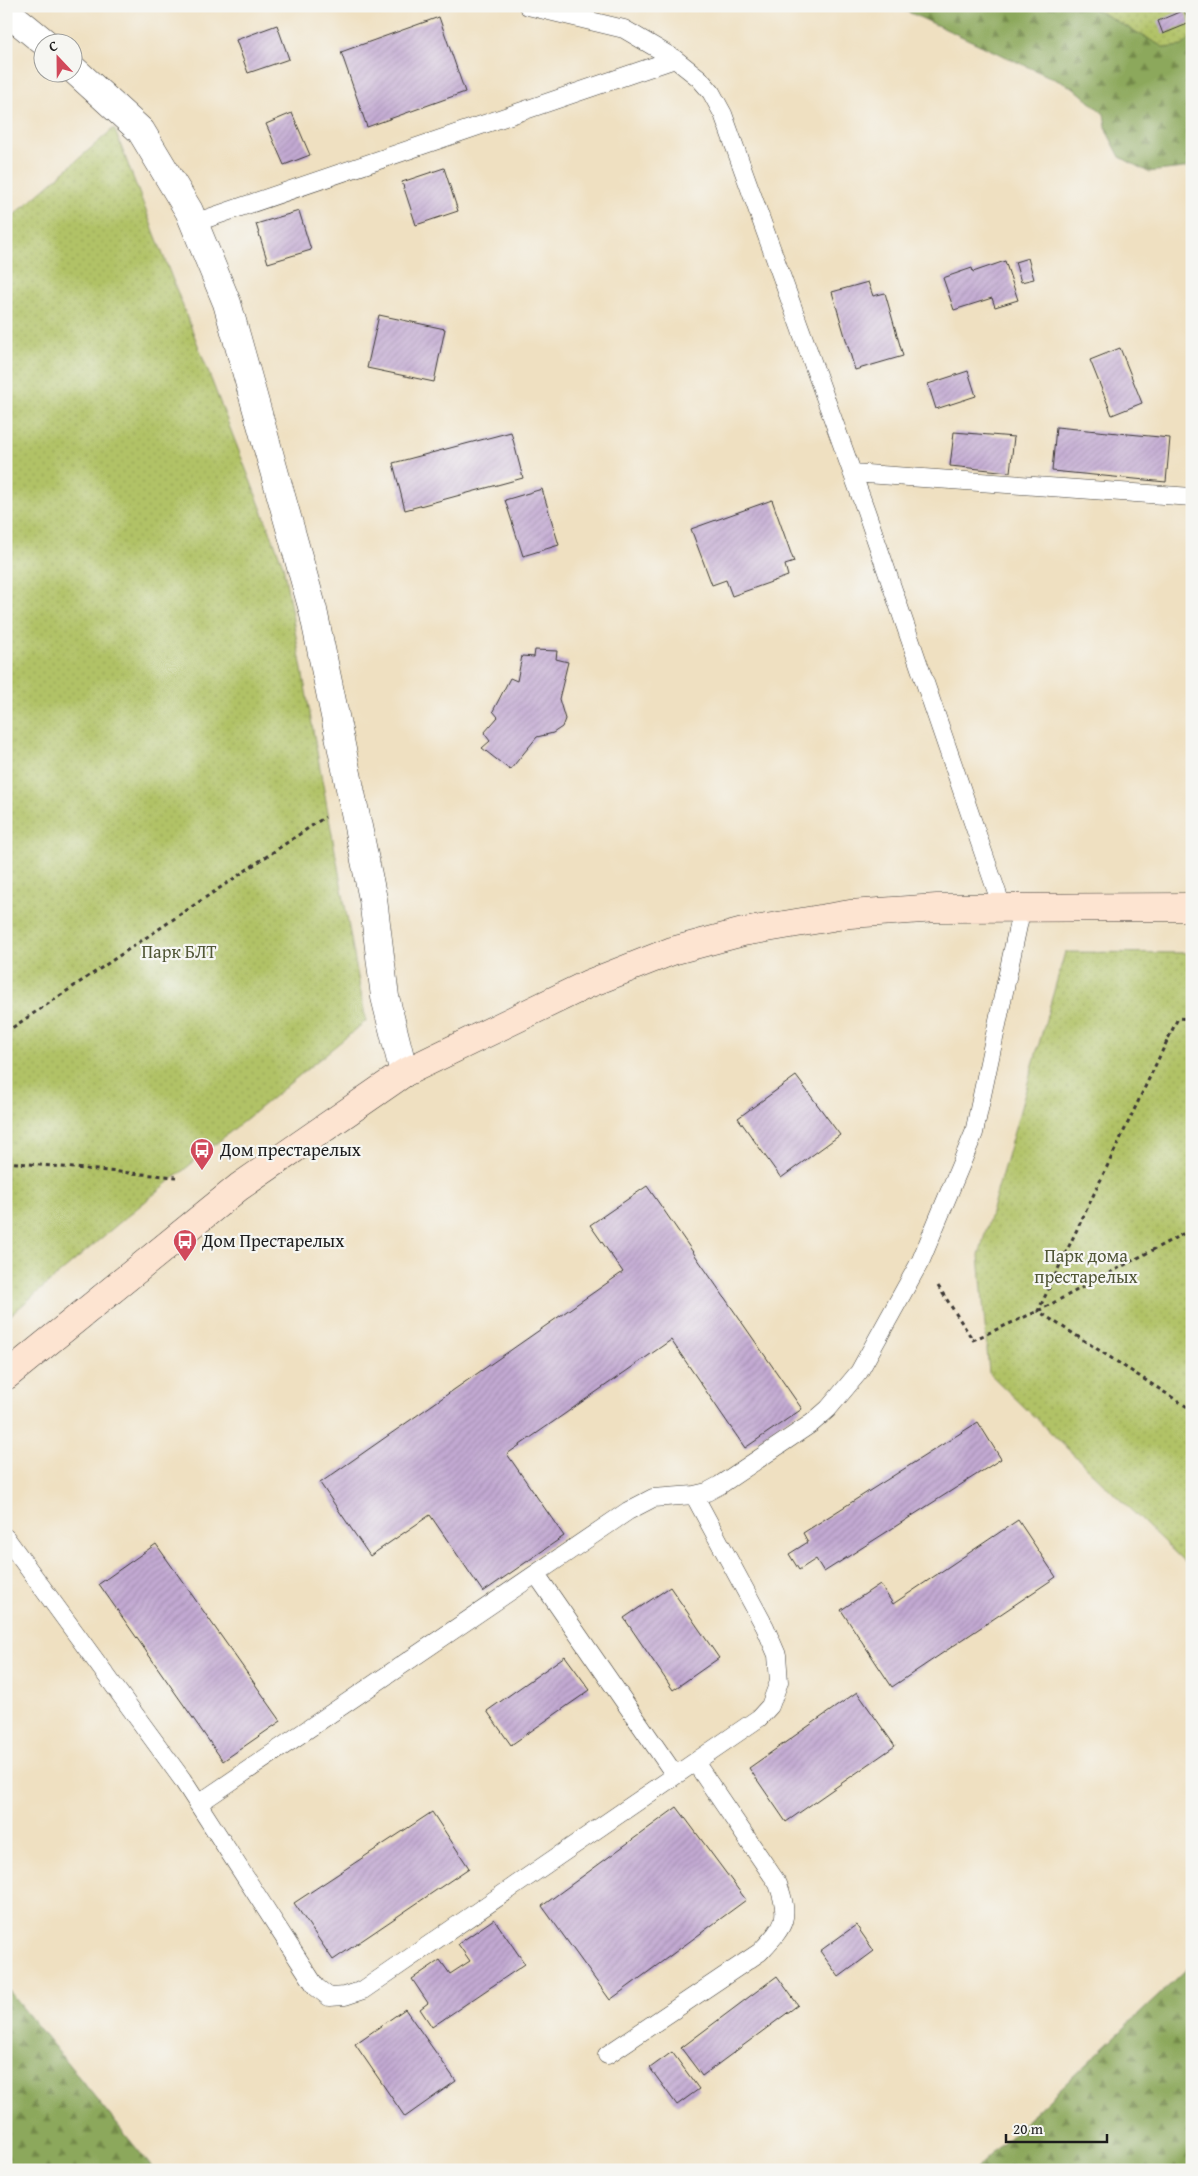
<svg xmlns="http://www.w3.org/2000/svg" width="1198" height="2176" font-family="'Gentium Book Plus',serif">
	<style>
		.green { fill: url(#green-dots); stroke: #666f41 }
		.forest { fill: url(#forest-firs); stroke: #54623c }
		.building { fill: url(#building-hatch) }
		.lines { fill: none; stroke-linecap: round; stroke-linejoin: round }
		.service-casing { stroke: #3c3935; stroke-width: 19 }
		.minor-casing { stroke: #3c3935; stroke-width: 29 }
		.secondary-casing { stroke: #3c3935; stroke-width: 29 }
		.path { stroke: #3c3935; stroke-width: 3; stroke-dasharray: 4 4; stroke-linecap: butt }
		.service { stroke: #fff; stroke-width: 18 }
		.minor { stroke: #fff; stroke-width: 28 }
		.secondary { stroke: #fde4d1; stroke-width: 28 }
		.labels { text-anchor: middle; stroke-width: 4.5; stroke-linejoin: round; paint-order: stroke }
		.park-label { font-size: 18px; fill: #505636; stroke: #f6f6f2 }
		.poi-label { font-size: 18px; fill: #1c1c1c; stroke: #f6f6f2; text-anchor: start }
	</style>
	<defs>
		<pattern id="green-dots" width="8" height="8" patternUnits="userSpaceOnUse" patternTransform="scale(1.25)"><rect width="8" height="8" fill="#b1c266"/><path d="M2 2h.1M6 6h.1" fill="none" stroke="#98a658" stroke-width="1.8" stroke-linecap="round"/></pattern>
		<pattern id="forest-firs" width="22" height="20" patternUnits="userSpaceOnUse" patternTransform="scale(1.25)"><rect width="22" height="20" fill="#8ca85b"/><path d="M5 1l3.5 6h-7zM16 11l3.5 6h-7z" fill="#72884a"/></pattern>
		<pattern id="building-hatch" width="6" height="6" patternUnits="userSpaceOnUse" patternTransform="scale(1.25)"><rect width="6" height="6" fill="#c2a9d2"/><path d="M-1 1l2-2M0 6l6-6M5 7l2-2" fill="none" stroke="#a691b4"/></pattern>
	</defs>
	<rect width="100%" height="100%" fill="#f6f6f2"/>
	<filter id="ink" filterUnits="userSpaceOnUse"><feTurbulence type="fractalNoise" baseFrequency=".02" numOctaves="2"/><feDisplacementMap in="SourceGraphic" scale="10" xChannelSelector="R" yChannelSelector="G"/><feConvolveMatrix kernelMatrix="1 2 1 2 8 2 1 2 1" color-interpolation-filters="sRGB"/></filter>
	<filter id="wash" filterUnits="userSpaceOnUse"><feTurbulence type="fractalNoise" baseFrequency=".0096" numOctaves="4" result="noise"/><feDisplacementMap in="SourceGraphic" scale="20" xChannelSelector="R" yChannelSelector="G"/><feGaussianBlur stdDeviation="1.12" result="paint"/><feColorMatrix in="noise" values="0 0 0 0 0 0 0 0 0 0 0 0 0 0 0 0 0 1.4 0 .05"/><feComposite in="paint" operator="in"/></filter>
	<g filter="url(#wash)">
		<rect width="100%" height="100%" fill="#efe0c1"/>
		<!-- green -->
		<path class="green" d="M975 6H1192V133Z
			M114 128 283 565 366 1021 125 1218 6 1319V222Z
			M1065 952 1192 953V1569L989 1373 979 1255Z"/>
		<!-- forest -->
		<path class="forest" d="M895 6H1089L1165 48 1182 46 1192 37V167L1148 172 1120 157 1107 132 1104 114 1074 88Z
			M1192 1964V2170H974Z
			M6 1987 154 2170H6Z"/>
		<g id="blocks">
			<!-- building -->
			<path class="building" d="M1184 10 1190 23 1163 34 1158 21Z
				M439 17 465 92 367 127 341 52Z
				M277 25 289 59 248 73 236 40Z
				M292 113 310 155 284 165 266 124Z
				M444 168 458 211 416 225 402 182Z
				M299 211 311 250 268 263 256 224Z
				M1028 258 1034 279 1021 282 1015 262Z
				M1005 261 1018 300 995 307 992 298 954 310 943 278 972 268 973 272Z
				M868 282 873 296 885 293 903 356 855 370 832 292Z
				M379 315 445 329 434 382 367 368Z
				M1120 348 1142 403 1112 415 1090 360Z
				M968 371 976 396 936 409 928 384Z
				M1056 427 1170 438 1166 482 1052 471Z
				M511 432 523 478 405 510 393 463Z
				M954 432 1014 437 1010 472 950 466Z
				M542 489 559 545 523 556 505 500Z
				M772 500 794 562 785 565 788 576 732 596 726 580 712 585 691 529Z
				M535 650 557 651 556 659 568 662 559 699 565 719 562 727 553 733 537 737 510 770 482 748 490 741 484 733 498 717 493 711 510 678 517 681 522 656 534 657Z
				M796 1076 840 1135 781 1178 738 1118Z
				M647 1186 802 1409 745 1448 671 1340 507 1454 564 1536 483 1592 430 1515 370 1556 320 1483 623 1272 590 1225Z
				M978 1422 1001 1459 824 1572 816 1559 799 1570 789 1554 808 1542 803 1533Z
				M1018 1520 1056 1577 892 1687 841 1610 880 1584 893 1604Z
				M156 1544 281 1721 223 1761 99 1584Z
				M670 1587 719 1658 673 1690 624 1618Z
				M565 1656 590 1690 511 1745 487 1711Z
				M857 1692 895 1746 786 1822 749 1768Z
				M677 1807 746 1900 610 2000 542 1906Z
				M432 1812 469 1868 333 1960 294 1903Z
				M494 1919 525 1964 432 2027 420 2009 428 2003 412 1979 440 1960 450 1974 470 1961 458 1944Z
				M856 1925 874 1951 839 1977 820 1951Z
				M777 1976 798 2005 702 2076 681 2048Z
				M405 2009 456 2081 405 2117 355 2044Z
				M672 2052 699 2089 677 2105 650 2068Z"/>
		</g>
	</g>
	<g filter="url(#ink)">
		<use href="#blocks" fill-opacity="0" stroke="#3c3935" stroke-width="1"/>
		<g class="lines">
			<!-- service casing -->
			<g class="service-casing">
				<path id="service" d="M528 6 624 29 675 59 699 78 711 92 723 114 866 511 1002 907
					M194 223 675 59
					M852 473 1192 497
					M6 1538 182 1779 316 1987 329 1997 345 1996 363 1990 759 1718 770 1706 779 1682 777 1655 765 1627 694 1495
					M536 1574 675 1775
					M198 1804 628 1511 653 1498 694 1495 707 1492 720 1485 812 1423 828 1409 859 1372 921 1260 974 1133 1022 907
					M607 2055 760 1952C784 1926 791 1920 778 1884L695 1762"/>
			</g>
			<!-- minor casing -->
			<g class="minor-casing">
				<path id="minor" d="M6 11 44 42
					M72 68 141 131 189 211 227 303 313 610 373 899 385 997 404 1073"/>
			</g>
			<!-- secondary casing -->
			<g class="secondary-casing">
				<path id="secondary" d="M6 1376 239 1187 404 1073 588 984 672 951 743 932 850 914 937 908 1192 907"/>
			</g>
			<!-- path -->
			<path class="path" d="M1192 1019 1178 1018 1038 1311 1192 1410
				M6 1032 325 817
				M6 1162 176 1177
				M938 1286 973 1340 1038 1311 1192 1229"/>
			<!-- service -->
			<use href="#service" class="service"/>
			<!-- minor -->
			<use href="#minor" class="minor"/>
			<!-- secondary -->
			<use href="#secondary" class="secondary"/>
		</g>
	</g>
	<!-- icons -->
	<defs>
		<g id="bus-pin" transform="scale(1.25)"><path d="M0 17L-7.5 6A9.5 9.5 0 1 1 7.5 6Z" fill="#d1495b" stroke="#f6f6f2"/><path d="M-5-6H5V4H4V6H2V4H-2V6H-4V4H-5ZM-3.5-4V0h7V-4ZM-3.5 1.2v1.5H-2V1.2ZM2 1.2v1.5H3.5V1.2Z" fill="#fff"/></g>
	</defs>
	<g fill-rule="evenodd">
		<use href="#bus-pin" x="202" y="1150"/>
		<use href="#bus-pin" x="185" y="1241"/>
	</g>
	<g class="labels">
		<!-- park labels -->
		<g class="park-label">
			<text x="179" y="958">Парк БЛТ</text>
			<text x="1086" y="1262">Парк дома<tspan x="1086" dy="21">престарелых</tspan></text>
		</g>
		<!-- poi labels -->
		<g class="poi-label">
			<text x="220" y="1156">Дом престарелых</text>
			<text x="202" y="1247">Дом Престарелых</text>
		</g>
	</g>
	<!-- margin -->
	<rect width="1198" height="2176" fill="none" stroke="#f6f6f2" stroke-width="25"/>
	<!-- north arrow -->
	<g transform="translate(58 58) rotate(338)"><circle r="24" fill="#f6f6f2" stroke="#9f9f9c"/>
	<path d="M0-4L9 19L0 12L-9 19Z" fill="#d1495b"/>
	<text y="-8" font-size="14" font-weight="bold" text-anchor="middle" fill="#1c1c1c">С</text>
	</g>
	<!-- scale -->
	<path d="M1006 2134v8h101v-8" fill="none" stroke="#1c1c1c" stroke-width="2.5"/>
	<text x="1013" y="2134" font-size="15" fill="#1c1c1c" stroke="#f6f6f2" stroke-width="4" paint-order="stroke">20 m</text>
</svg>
